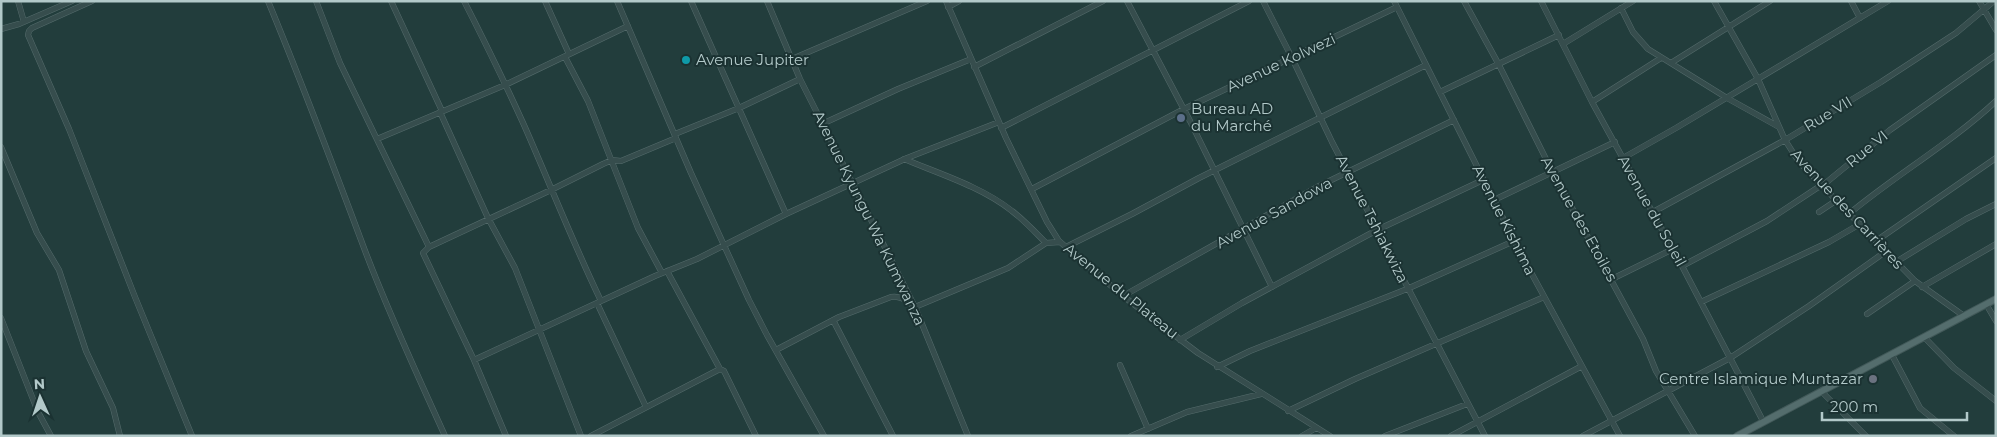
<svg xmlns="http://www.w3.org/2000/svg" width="1997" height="437" font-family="Montserrat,sans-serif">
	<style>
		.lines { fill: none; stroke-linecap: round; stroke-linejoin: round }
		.minor-casing { stroke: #546b6b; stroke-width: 6 }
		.major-casing { stroke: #425959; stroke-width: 8 }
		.minor { stroke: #364d4d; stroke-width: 5 }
		.major { stroke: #546d6d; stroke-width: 6 }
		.culture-dot { fill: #0f9aa8; stroke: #1b3232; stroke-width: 2 }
		.service-dot { fill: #5c6f8a; stroke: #1b3232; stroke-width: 2 }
		.worship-dot { fill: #6b7280; stroke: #1b3232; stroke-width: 2 }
		.labels { text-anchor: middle; stroke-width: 4; stroke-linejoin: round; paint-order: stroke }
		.poi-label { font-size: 15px; fill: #b2c9c9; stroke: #1b3232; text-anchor: start }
		.street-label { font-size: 15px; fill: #b2c9c9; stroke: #1b3232 }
	</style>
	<rect width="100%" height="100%" fill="#223d3c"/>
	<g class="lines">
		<!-- minor casing -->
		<g class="minor-casing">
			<path id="minor" d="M18 1 24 22
				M92 1 32 28 29 31 28 35 69 129 135 297 192 436
				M268 1C302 83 333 165 364 248 388 312 417 374 445 436
				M316 1 340 63 429 247
				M391 1 442 111
				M464 1C485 42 505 83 524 125 550 184 573 243 601 301
				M545 1 569 54
				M617 1 691 173 749 300 767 335 824 436
				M691 1 786 214
				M767 1 800 79 915 307 968 436
				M946 1 1006 138 1047 222 1059 241 1123 296 1198 353 1330 436
				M1127 1 1190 121 1272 287
				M1263 1 1292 58 1332 142 1485 436
				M1394 1 1521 254 1620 436
				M1464 1 1499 65 1552 171 1643 339 1656 371 1695 436
				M1541 1 1592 102 1682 266 1763 421
				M1714 1 1758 79 1785 140 1799 162 1915 281 1964 316
				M1851 1 1860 18
				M1979 1 1996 30
				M948 7 959 1
				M1621 8 1633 32 1648 49 1727 98 1779 127
				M1 29 19 24 72 1
				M1563 44 1633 1
				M565 57 588 101 638 228 662 273
				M792 59 927 1
				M1671 63 1770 1
				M974 67 1103 1
				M1440 92 1559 35
				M1592 102 1661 58
				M440 112 488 218 515 268 581 436
				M822 124 898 89 971 59
				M1001 128 1249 1
				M675 134 739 108 800 79
				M377 139 505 85 628 26
				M1 147 37 233 59 270 86 351 113 408 120 436
				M1623 158 1676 128 1888 1
				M904 159C940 174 982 187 1012 211 1024 220 1035 232 1046 243
				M1032 189 1184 109 1397 7
				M1494 200 1615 142
				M1653 212 1785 140 1881 82 1956 33 1994 1
				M1819 212 1837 200
				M1850 213C1897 174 1951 143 1996 101
				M1876 241 1996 158
				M1066 247 1132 214 1199 178 1426 65
				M1896 262 1966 219 1996 204
				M1682 266 1767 221 1817 188 1822 186 1890 130 1996 55
				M667 271 720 369 724 371 756 436
				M1612 279 1673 249
				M1922 287 1996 244
				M1123 296 1317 187 1454 120
				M1701 302 1829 242 1860 224
				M597 303 646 407
				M1986 304 1996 321
				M1867 314 1915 281
				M1 318 38 412 51 436
				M833 320 893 436
				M1925 338 1954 368 1996 401
				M1180 340 1242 303 1377 230 1483 180
				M776 350 839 317 891 297C901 295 908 302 915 307L1008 268 1046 243 1060 242
				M1892 355 1920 408 1954 436
				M474 360 655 276 697 259 786 214 907 158 999 122
				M1120 365 1148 429
				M1217 367 1250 351 1407 289 1514 241
				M1821 391 1866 436
				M1288 411 1355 379 1544 297
				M506 436 474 360 423 253 429 247 551 190 603 164 612 160 621 161 676 138
				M591 436 720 369
				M1131 436 1187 412 1261 394
				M1302 436 1316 428
				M1385 436 1467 404
				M1451 436 1582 366
				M1583 436 1730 358 1809 306 1885 252"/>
		</g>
		<!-- major casing -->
		<g class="major-casing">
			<path id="major" d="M1737 436 1996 299"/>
		</g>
		<!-- minor -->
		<use href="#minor" class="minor"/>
		<!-- major -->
		<use href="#major" class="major"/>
	</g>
	<!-- markers -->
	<circle class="culture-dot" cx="686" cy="60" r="5"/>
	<circle class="service-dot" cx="1181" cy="118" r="5"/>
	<circle class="worship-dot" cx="1873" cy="379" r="5"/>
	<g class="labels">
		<!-- poi labels -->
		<g class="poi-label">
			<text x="696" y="65">Avenue Jupiter</text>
			<text x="1191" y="114">Bureau AD<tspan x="1191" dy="17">du Marché</tspan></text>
			<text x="1863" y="384" text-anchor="end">Centre Islamique Muntazar</text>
		</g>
		<!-- street labels -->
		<g class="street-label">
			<text transform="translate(1281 63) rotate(-25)" y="5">Avenue Kolwezi</text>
			<text transform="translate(1828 114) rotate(-31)" y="5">Rue VII</text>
			<text transform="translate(1867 149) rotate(-39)" y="5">Rue VI</text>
			<text transform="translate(1847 209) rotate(47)" y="5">Avenue des Carrières</text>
			<text transform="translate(1652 211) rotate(61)" y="5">Avenue du Soleil</text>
			<text transform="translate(1274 213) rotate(-29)" y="5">Avenue Sandowa</text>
			<text transform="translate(869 218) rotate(64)" y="5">Avenue Kyungu Wa Kumwanza</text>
			<text transform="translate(1372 219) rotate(63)" y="5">Avenue Tshiakwiza</text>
			<text transform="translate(1579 219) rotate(61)" y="5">Avenue des Etoiles</text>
			<text transform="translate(1504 220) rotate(63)" y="5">Avenue Kishima</text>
			<text transform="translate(1121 291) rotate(39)" y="5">Avenue du Plateau</text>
		</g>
	</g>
	<!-- border -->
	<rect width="1997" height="437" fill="none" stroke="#b2c9c9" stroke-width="5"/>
	<!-- north arrow -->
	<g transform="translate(40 397) rotate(357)" stroke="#1b3232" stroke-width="4" paint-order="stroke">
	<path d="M0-4L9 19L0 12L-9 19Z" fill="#b2c9c9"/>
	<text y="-8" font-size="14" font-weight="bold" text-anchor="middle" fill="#b2c9c9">N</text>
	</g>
	<!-- scale -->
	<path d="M1822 412v8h145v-8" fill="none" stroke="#b2c9c9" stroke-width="2.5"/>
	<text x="1830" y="412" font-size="15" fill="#b2c9c9" stroke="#1b3232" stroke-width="4" paint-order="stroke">200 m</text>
</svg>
